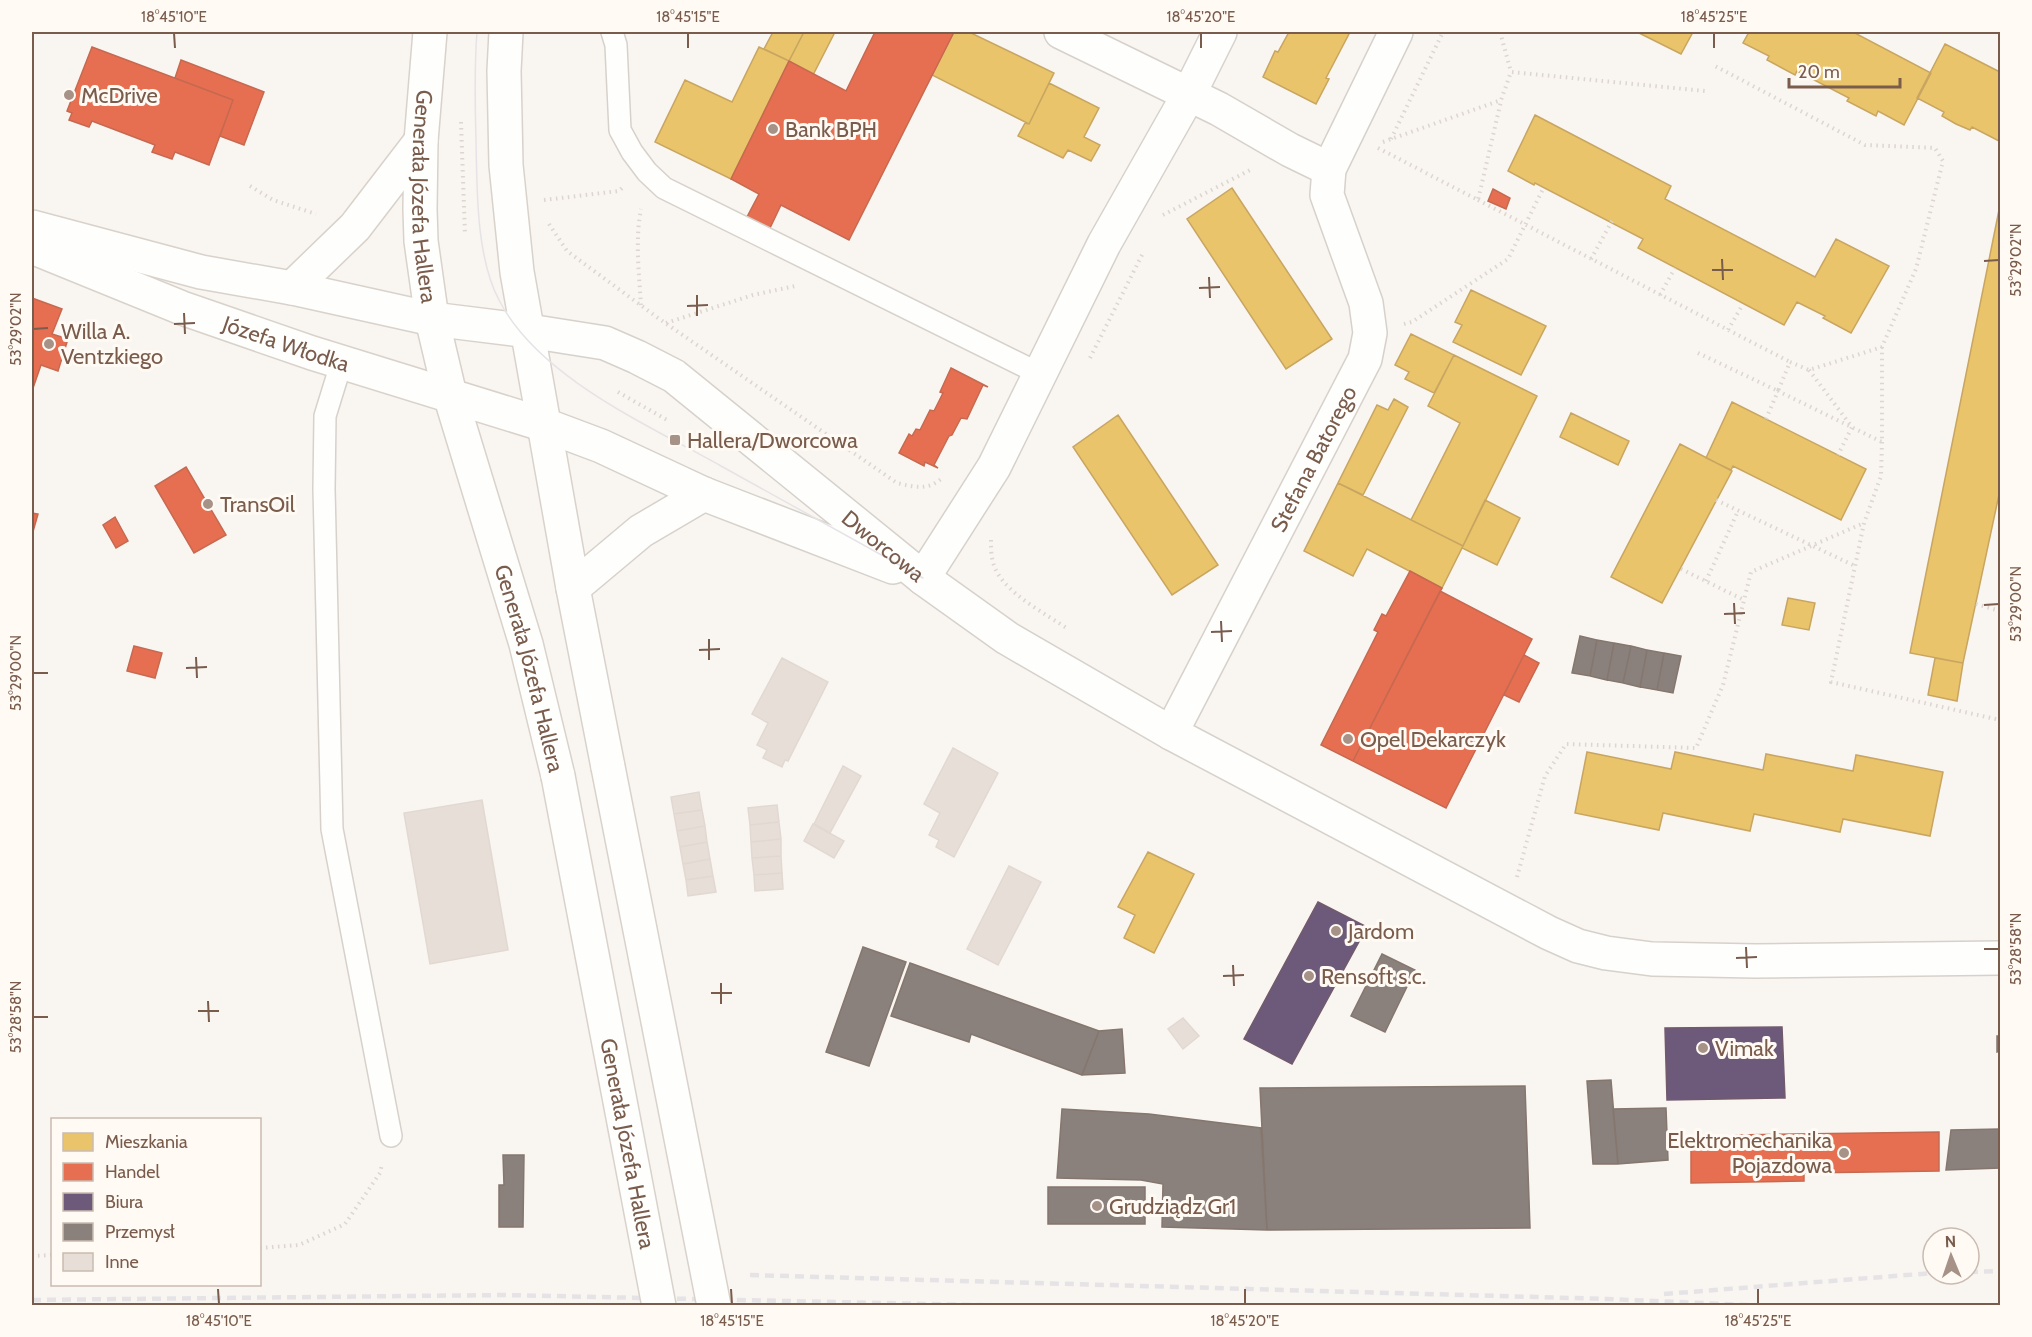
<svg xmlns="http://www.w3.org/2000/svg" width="2032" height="1337" font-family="Cabin,sans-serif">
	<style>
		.homes { fill: #e9c46a; stroke: #c8a561; stroke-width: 1.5 }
		.shops { fill: #e76f51; stroke: #c66950; stroke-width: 1.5 }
		.offices { fill: #6d597a; stroke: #715a6c; stroke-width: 1.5 }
		.industry { fill: #8a817c; stroke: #85766e; stroke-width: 1.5 }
		.building { fill: #e6ded7; stroke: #e2d8d2; stroke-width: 1.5 }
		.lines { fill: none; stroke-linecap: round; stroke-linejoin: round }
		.service-casing { stroke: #d7d1cb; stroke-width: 24 }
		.minor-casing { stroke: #d7d1cb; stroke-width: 36 }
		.tertiary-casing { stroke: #d7d1cb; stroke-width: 36 }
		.secondary-casing { stroke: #d9d2cb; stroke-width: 36 }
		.path { stroke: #dcd5d0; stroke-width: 4; stroke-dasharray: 1.5 4.5; stroke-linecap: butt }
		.service { stroke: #fefefd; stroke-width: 21 }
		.minor { stroke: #fefefd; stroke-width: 33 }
		.tertiary { stroke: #fefefd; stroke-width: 33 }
		.secondary { stroke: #fefefd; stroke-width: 33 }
		.tram { stroke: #e6e3e7; stroke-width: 1.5 }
		.rail { stroke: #e6e3e7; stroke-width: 4.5; stroke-dasharray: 9 6; stroke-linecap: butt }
		.secondary-bridge-casing { stroke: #d9d2cb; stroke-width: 36; stroke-linecap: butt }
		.secondary-bridge { stroke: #fefefd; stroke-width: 33 }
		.ticks { fill: none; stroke: #7a5c4d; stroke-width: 2 }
		.poi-dot { fill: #a69286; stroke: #fffaf3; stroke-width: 2 }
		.labels { text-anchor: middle; stroke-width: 6; stroke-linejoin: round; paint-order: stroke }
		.poi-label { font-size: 22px; fill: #7a5c4d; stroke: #fffaf3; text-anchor: start }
		.street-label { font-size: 22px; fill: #7a5c4d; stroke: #fffaf3 }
		.neatline { fill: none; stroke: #7a5c4d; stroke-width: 2 }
		.ticks-label { font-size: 15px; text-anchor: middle; fill: #7a5c4d }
	</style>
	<rect width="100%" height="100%" fill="#f9f5f0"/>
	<!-- homes -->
	<path class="homes" d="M773 32H804L789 61 764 49Z
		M804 32H835L813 75 789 61Z
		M954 32H969L1054 73 1029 124 932 75Z
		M1289 32H1350L1326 78 1329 79 1316 104 1263 77 1275 51 1278 52Z
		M1637 32H1693L1681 54Z
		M1749 32H1853L1931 73 1904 125 1878 111 1876 116 1847 101 1849 98 1797 71 1795 75 1767 60 1769 56 1743 43Z
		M1945 44 2000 72 1999 141 1972 127 1970 130 1956 124 1942 116 1944 112 1917 98Z
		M759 47 789 61 731 179 655 142 685 80 732 102Z
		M1049 83 1099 108 1084 137 1100 145 1091 161 1068 150 1063 158 1018 136 1025 123 1029 124Z
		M1535 115 1671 186 1665 199 1815 277 1836 239 1889 266 1851 333 1823 318 1825 316 1797 302 1784 325 1638 248 1643 239 1535 183 1534 185 1508 171Z
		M1232 188 1332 339 1286 369 1187 219Z
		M2000 205V490L1963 663 1910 653Z
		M1471 290 1546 326 1521 375 1453 342 1462 325 1455 322Z
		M1411 334 1454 355 1434 393 1405 379 1409 372 1395 365Z
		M1454 355 1537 396 1463 546 1411 520 1460 423 1428 406Z
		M1394 399 1408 407 1363 495 1338 483 1377 405 1388 410Z
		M1732 402 1866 469 1841 520 1733 466 1731 470 1706 458Z
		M1571 413 1629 441 1618 465 1560 437Z
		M1118 415 1218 565 1172 595 1073 447Z
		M1680 444 1732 471 1662 603 1611 577Z
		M1338 483 1463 546 1442 588 1367 549 1353 576 1304 551Z
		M1485 500 1520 518 1497 565 1462 548Z
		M1788 598 1815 603 1809 630 1782 625Z
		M1935 658 1963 663 1957 701 1928 695Z
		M1587 752 1671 769 1675 752 1763 770 1766 754 1853 771 1856 755 1943 772 1930 836 1843 819 1840 832 1754 814 1750 831 1663 813 1659 830 1575 813Z
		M1148 852 1194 874 1154 953 1124 938 1135 915 1118 907Z"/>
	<!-- shops -->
	<path class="shops" d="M875 32H954L849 240 781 205 770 228 747 217 759 194 731 179 789 61 846 91Z
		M92 47 233 100 209 165 175 152 172 159 152 152 155 145 92 121 89 127 69 120 72 113 67 111Z
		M181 60 264 92 244 145 220 136 233 100 175 78Z
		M1493 189 1510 198 1506 209 1488 201Z
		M32 298 62 309 52 334 68 339 58 371 41 365 32 391Z
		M951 368 988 387 983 385 967 419 961 418 952 435 949 436 934 465 938 468 925 462 924 466 899 453 909 434 912 436 916 429 920 430 930 410 934 411 943 393 940 392Z
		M186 467 226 535 194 553 155 486Z
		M32 513 38 514 32 535Z
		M115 517 128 541 116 548 103 525Z
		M1410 571 1442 588 1353 761 1321 745 1378 632 1374 630 1382 614 1386 616Z
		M1440 591 1532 639 1446 808 1353 761Z
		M134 646 162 653 155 678 127 671Z
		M1524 655 1539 663 1519 702 1504 695Z
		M1939 1132V1171L1804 1173V1181L1691 1183V1149H1735V1135Z"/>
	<!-- offices -->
	<path class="offices" d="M1318 902 1367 927 1292 1064 1244 1039Z
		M1782 1027 1785 1098 1667 1100 1665 1028Z"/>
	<!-- industry -->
	<path class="industry" d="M1580 636 1597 640 1590 676 1572 673Z
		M1597 640 1614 643 1607 680 1590 676Z
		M1614 643 1631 646 1623 683 1607 680Z
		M1631 646 1647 650 1640 687 1623 683Z
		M1647 650 1664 653 1657 690 1640 687Z
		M1664 653 1681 656 1673 693 1657 690Z
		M863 947 906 962 869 1066 826 1052Z
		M1382 954 1415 970 1385 1032 1351 1016Z
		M910 963 1099 1031 1082 1075 971 1034 969 1042 891 1016Z
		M1122 1029 1125 1073 1082 1075 1099 1031Z
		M1997 1036H2000V1051L1997 1052Z
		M1611 1080 1618 1164H1593L1587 1081Z
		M1525 1086 1530 1228 1267 1230 1260 1088Z
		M1666 1108 1668 1160 1618 1164 1613 1109Z
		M1062 1109 1149 1114 1261 1128 1267 1230 1162 1227 1163 1184 1141 1180 1057 1178Z
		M2000 1129V1168L1946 1170 1951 1130Z
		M503 1155H524L523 1227H499V1185H504Z
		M1048 1187H1145V1224H1048Z"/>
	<!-- building -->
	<path class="building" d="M782 658 828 682 788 761 785 760 782 767 763 758 767 750 757 745 768 723 752 714Z
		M953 748 998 773 954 857 936 847 939 840 929 835 940 813 924 804Z
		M843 766 861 776 830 833 814 824Z
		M699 792 702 810 674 814 671 797Z
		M482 800 508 950 430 964 404 813Z
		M777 805 779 822 750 825 748 808Z
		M702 810 705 826 677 831 674 814Z
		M779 822 781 839 751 842 750 825Z
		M813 824 844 841 834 858 804 841Z
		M705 826 707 842 680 847 677 831Z
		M781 839V856L752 858 751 842Z
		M707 842 710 859 683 864 680 847Z
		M781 856 782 873 754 875 752 858Z
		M710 859 713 876 686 880 683 864Z
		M1009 866 1041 882 998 965 967 949Z
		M782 873 783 889 755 891 754 875Z
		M713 876 716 892 688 896 686 880Z
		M1183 1018 1199 1036 1183 1049 1168 1029Z"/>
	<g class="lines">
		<!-- service casing -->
		<g class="service-casing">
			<path id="service" d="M612 32 616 45 620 130 632 152 647 172 664 188 1040 374
				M342 361 325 416 324 489 332 829 391 1136"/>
		</g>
		<!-- minor casing -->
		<g class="minor-casing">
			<g id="minor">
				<path d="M1061 32 1219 109 1290 150 1329 169"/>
				<path d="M923 578 994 467 1104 244 1189 94 1220 32"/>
				<path id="s1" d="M1171 733 1365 359 1370 333 1366 303 1327 195 1329 169 1396 32"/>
			</g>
		</g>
		<!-- tertiary casing -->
		<g class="tertiary-casing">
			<g id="tertiary">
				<path id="s2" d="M529 331 605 343 637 357 674 376 923 578 1007 638 1171 733 1549 933 1578 946 1606 953 1652 959 1756 961 2000 958"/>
				<path d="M545 425 601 446 704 494 893 567"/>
				<path d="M573 588 641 531 704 494"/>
			</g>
		</g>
		<!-- secondary casing -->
		<g class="secondary-casing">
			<g id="secondary">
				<path id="s3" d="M430 32 421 141 420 209 421 241 432 319 450 395 526 644 558 776"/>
				<path d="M506 32 504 71 506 165 517 272 573 588 608 767"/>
				<path d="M32 227 201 272 292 288 432 319 529 331"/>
				<path id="s4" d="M32 247 182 308 312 353 545 425"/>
				<path d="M292 288 355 227 421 141"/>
			</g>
		</g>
		<!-- path -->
		<path class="path" d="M1500 32 1511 72
			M461 122 465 235
			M1391 139 1443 32
			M1383 142 1501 100 1511 72 1705 91
			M1378 148 1478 200 1501 101
			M250 186 273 200 316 214
			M544 200 619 191 622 188
			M1478 200 1790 362
			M1163 215 1252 169
			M549 224 567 251 658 318 897 483C914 487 928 491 942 478
			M1591 259 1612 221
			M1660 295 1675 268
			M641 305C639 273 635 240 641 209
			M666 323 753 295 795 286
			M1404 324 1412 322 1508 259 1544 187
			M1728 330 1743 304
			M1698 353 1778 391 1790 362 1809 370 1882 347 1916 269 1943 161 1935 148 1865 145 1715 66
			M1090 358 1143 253
			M1809 370 1852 427 1838 455
			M618 392 667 420
			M1766 419 1778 391 1882 442V347
			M1882 442 1881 476 1864 523 1831 682 2000 720
			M1716 500 1855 566
			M991 540C991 549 991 559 995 568 1005 593 1046 614 1068 629
			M1681 569 1744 600
			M1706 581 1738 511
			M1976 604 2000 611
			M1517 877 1545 776 1566 744 1696 748 1723 685 1751 572 1864 523
			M260 1248 299 1245 345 1224 380 1173 382 1164
			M32 1256 52 1255"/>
		<!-- service -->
		<use href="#service" class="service"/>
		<!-- minor -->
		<use href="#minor" class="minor"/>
		<!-- tertiary -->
		<use href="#tertiary" class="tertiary"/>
		<!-- secondary -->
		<use href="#secondary" class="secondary"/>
		<!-- tram -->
		<path class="tram" d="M477 32C474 68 475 104 476 140 477 189 476 257 499 300 538 377 648 425 721 466 788 503 855 541 923 578"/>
		<!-- rail -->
		<path class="rail" d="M1969 1272 2000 1271
			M750 1275 1606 1299 1772 1306
			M1664 1294 1933 1273
			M32 1300 504 1295 1023 1306"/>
		<!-- secondary-bridge casing -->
		<g class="secondary-bridge-casing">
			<g id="secondary-bridge">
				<path d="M608 767 714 1306"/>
				<path id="s5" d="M558 776 659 1306"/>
			</g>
		</g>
		<!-- secondary-bridge -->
		<use href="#secondary-bridge" class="secondary-bridge"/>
	</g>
	<!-- ticks -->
	<path class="ticks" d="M174 33 175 48M688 33V48M1201 33V48M1714 33V48M1722 259 1723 280M1984 261 1999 260M1712 270H1733M1209 277 1210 298M1199 288 1220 287M697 295V316M687 306 708 305M184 313 185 334M174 324 195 323M33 329 48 328M1734 603 1735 624M1984 605 1999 604M1724 614 1745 613M1221 621 1222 642M1211 632 1232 631M709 639V660M699 650 720 649M196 657 197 678M186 668 207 667M33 673H48M1746 947 1747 968M1984 949H1999M1736 958 1757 957M1233 965 1234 986M1223 976 1244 975M721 983V1004M711 993H732M208 1001 209 1022M198 1011H219M33 1017H48M218 1289 219 1304M731 1289 732 1304M1245 1289V1304M1758 1289V1304"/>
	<!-- markers -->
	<g class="poi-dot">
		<circle cx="69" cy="95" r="6"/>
		<circle cx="773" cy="129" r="6"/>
		<circle cx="49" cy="344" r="6"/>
		<rect x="669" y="434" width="12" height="12" rx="3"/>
		<circle cx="208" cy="504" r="6"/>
		<circle cx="1348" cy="739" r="6"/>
		<circle cx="1336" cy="931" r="6"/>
		<circle cx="1309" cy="976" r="6"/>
		<circle cx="1703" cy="1048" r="6"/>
		<circle cx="1844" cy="1153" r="6"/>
		<circle cx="1097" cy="1206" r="6"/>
	</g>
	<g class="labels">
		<!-- poi labels -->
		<g class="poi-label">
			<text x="81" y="103">McDrive</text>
			<text x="785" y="137">Bank BPH</text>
			<text x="61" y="339">Willa A.<tspan x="61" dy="25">Ventzkiego</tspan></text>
			<text x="687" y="448">Hallera/Dworcowa</text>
			<text x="220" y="512">TransOil</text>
			<text x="1360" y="747">Opel Dekarczyk</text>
			<text x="1348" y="939">Jardom</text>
			<text x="1321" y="984">Rensoft s.c.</text>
			<text x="1715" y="1056">Vimak</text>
			<text x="1832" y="1148" text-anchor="end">Elektromechanika<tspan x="1832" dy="25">Pojazdowa</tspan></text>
			<text x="1109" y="1214">Grudziądz Gr1</text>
		</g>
		<!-- street labels -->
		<g class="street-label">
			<text dy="8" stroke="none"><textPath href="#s3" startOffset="165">Generała Józefa Hallera</textPath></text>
			<text dy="8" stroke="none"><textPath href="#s4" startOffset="272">Józefa Włodka</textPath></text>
			<text dy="8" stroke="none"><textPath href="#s1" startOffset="309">Stefana Batorego</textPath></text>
			<text dy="8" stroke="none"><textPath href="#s2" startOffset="423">Dworcowa</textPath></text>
			<text dy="8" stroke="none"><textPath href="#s3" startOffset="651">Generała Józefa Hallera</textPath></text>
			<text dy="8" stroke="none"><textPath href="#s5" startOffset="374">Generała Józefa Hallera</textPath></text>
		</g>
	</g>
	<!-- border -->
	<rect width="2032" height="1337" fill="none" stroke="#fffaf3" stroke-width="66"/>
	<!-- legend -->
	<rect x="51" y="1118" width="210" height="168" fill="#fffaf3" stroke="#cabbb1" stroke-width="1.5"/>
	<rect x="63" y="1133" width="30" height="18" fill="#e9c46a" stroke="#cabbb1" stroke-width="1.5"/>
	<text x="105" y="1148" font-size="18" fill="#7a5c4d">Mieszkania</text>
	<rect x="63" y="1163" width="30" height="18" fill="#e76f51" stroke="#cabbb1" stroke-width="1.5"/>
	<text x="105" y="1178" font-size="18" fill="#7a5c4d">Handel</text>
	<rect x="63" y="1193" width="30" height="18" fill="#6d597a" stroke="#cabbb1" stroke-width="1.5"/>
	<text x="105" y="1208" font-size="18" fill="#7a5c4d">Biura</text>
	<rect x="63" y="1223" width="30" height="18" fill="#8a817c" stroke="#cabbb1" stroke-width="1.5"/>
	<text x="105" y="1238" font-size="18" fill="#7a5c4d">Przemysł</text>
	<rect x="63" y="1253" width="30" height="18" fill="#e6ded7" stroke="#cabbb1" stroke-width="1.5"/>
	<text x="105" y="1268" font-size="18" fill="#7a5c4d">Inne</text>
	<!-- north arrow -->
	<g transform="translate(1951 1256) rotate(358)"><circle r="28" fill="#fffaf3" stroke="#cabbb1" stroke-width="1.5"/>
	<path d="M0-4.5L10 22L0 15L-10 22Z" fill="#a69286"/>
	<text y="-9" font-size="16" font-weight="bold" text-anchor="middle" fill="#7a5c4d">N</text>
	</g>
	<!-- scale -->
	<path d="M1789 78v9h111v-9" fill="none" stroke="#7a5c4d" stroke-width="3"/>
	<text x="1798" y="78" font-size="18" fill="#7a5c4d" stroke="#fffaf3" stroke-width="4.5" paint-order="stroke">20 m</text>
	<rect x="33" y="33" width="1966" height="1271" class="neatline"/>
	<g class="ticks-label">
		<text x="174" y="22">18°45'10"E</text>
		<text x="688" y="22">18°45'15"E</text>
		<text x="1201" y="22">18°45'20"E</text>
		<text x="1714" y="22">18°45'25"E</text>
		<text transform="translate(2016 260) rotate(-90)" y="5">53°29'02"N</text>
		<text transform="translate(16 329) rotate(-90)" y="5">53°29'02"N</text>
		<text transform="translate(2016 604) rotate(-90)" y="5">53°29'00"N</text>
		<text transform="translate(16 673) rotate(-90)" y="5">53°29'00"N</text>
		<text transform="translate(2016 949) rotate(-90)" y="5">53°28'58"N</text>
		<text transform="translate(16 1017) rotate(-90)" y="5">53°28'58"N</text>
		<text x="219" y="1326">18°45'10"E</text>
		<text x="732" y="1326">18°45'15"E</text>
		<text x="1245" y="1326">18°45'20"E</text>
		<text x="1758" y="1326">18°45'25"E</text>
	</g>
</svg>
